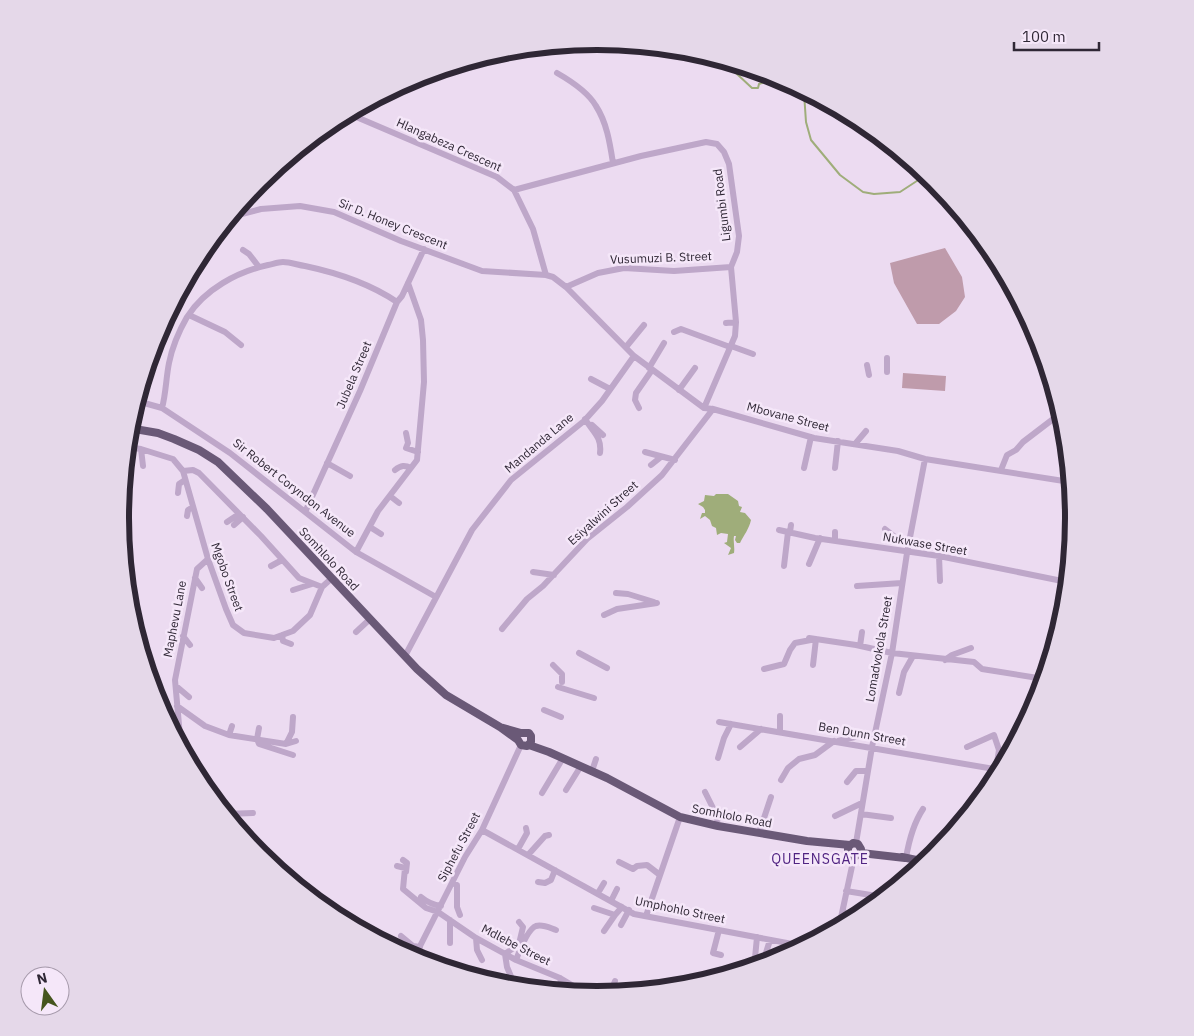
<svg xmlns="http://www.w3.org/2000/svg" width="1194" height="1036" font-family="'IBM Plex Sans',sans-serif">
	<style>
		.green { fill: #bf9bab }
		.water { fill: #9fad7a }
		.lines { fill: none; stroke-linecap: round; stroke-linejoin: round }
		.stream { stroke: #9fad7a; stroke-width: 2 }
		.minor { stroke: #bea7c9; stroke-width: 6 }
		.major { stroke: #6a5977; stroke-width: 8 }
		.labels { text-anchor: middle; stroke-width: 5; stroke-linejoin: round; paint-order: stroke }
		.street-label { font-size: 12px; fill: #2f2735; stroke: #f5e7f9 }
		.neighbourhood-label { font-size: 14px; letter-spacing: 1px; fill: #502382; stroke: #f5e7f9 }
		.rim { fill: none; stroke: #2f2735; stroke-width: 6 }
	</style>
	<rect width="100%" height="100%" fill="#ecdbf1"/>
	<!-- green -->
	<path class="green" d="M945 248 962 277 965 297 956 311 939 324H917L894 283 890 263Z
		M903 373 946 376 945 391 902 388Z"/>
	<!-- water -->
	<path class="water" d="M716 494H728L738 501 739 506 742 507 740 512 745 513 751 520C749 529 744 535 740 543H737L735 540 736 536H734C733 542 735 547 734 553L728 555 731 548 724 543 727 542 728 534 721 533 717 535 716 528 712 526 710 520 705 516 700 519 702 513H705V510L703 507 698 504 704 501 705 495 714 496Z"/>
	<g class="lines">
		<!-- stream -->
		<path class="stream" d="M722 60 752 88H758L759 84 772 79 784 83H790
			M802 90 804 93 806 122 811 140 840 175 863 192 874 194 900 192 926 175"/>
		<!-- minor -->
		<path class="minor" d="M557 73C571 81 588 92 596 106 607 123 610 144 613 163
			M345 115 354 116 497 177 514 190 533 229 546 275
			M514 190 641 156 706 142 717 144 724 152 729 164 739 236 737 252 731 267 736 322 735 336 704 408
			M230 217 261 209 300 206 334 212 401 241 482 271 546 275 553 277 566 287 634 356 704 408 713 409 814 438 898 451 925 459 1070 482
			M243 250 249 254 259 267
			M566 287 598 273 624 268 674 271 731 267
			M189 315 225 332 241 345
			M726 323 736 322
			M674 332 681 329 730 347
			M731 346 753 354
			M626 347 644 325
			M887 358V372
			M867 365 869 375
			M649 368 664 343
			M591 379 610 389
			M679 390 695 368
			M137 401 162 408 230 453 356 552 436 597
			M162 408C166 393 166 378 169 363 172 348 179 331 187 317 205 289 237 272 268 265 273 264 278 262 283 262 290 262 298 265 305 266 338 273 369 283 397 302
			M639 408 635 400 636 393 652 370
			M585 419C593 432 602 437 600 453
			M592 425 603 435
			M406 433 408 443 406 448 418 452
			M855 444 866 431
			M127 447 141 449 173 459 183 471 208 559 226 609 233 625 244 633 274 638 293 631 310 615 322 587 332 578
			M141 449 143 466
			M645 452 675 460
			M327 463 350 476
			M651 465 661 457
			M804 468 811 437
			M835 468 838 441
			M395 470C401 465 405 465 411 468
			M1001 470 1007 455 1016 450 1023 442 1061 413
			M183 471 193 470 199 473 261 536 299 578 322 587
			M178 493 179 484 185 480
			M390 496 399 503
			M306 510 360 391 397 302 402 296 424 249
			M187 516 188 510 193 507
			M227 522 239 514
			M234 525 243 517
			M370 527 381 534
			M885 529 899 540 909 542
			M779 530 815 538 939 556 1067 582
			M790 532 791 525
			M835 541V532
			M356 552 378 511 417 460 424 382 423 340 421 320 408 283
			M939 556 940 581
			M809 564 820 538
			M271 566 282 560
			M784 566 788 532
			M533 572 554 575
			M195 578 202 588
			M857 586 902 583
			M293 590 312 584
			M616 593 628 594 654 602
			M604 615 617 609 657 603
			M132 621 133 598
			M502 629 527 599 543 586 587 539 627 507 662 475 713 409
			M356 632 370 619
			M282 635 283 641 291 644
			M183 636 190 645
			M809 638 856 645 892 653 974 662 982 669 1044 679
			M860 646 862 632
			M579 653 607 668
			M405 656 472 530 511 480 584 421 602 401 634 356
			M945 660 952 655 971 648
			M553 665 562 674V682
			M764 669 784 664 790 650 795 643 816 639 813 665
			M176 686 189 697
			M558 687 594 698
			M899 693 904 672 913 656
			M177 706 205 726 229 735 286 744 292 732 293 717
			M544 710 561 717
			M719 722 1000 770
			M259 728 257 739 259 744 293 755
			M780 732V716
			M229 735 232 726
			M838 741 859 736
			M286 744 296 741
			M181 747 175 680 197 569 208 559
			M740 747 761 729
			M967 747 994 735 999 750 996 769
			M718 758 724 738 731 724
			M194 770 197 771
			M592 771 596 759
			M781 780 788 768 799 759 815 755 834 741
			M847 782 856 771H868
			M566 790 581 766
			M705 792 718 818 716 826
			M542 793 563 758
			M226 814 253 813
			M861 814 891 818
			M835 816 862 803
			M482 830 634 914 803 946
			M759 833 771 797
			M856 843 872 747 892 653 907 553 925 459
			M518 849 527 833 526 828
			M528 855 545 836 549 835
			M906 858C909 840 913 824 923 809
			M403 860 407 863 406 872
			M619 862 633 869 637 866 647 865 660 875
			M397 866 405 868 403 889 426 908 438 912 476 938 516 960 560 978 587 994
			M538 882 545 883 551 880 555 870
			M452 883 457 885V907L460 915
			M846 891 883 897
			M598 893 604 883
			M421 897C427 902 433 905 441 906
			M611 901 617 889
			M594 908 615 915 622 907
			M843 910 848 922
			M646 916 680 817
			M450 920V943
			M621 925 629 910
			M839 927 854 857
			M719 930 713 953 721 955
			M604 931 615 915
			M401 936 413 946 420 947
			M757 937 755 958 760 959 765 956 770 940
			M476 938 477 950 482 960
			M414 958 465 857 482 830 521 745
			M516 960C519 952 528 929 536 926 543 924 550 928 556 930
			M560 978 563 991
			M512 979 507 967 505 954 519 944 523 927 519 922
			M583 992 613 986 615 981"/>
		<!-- major -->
		<path class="major" d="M129 428 158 433 174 439 199 450 218 462 267 509 417 669 446 695 500 727 521 733H529L531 736V742L527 746 521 745 518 740 500 727
			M529 745 549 752 607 778 680 817 718 826 807 841 850 845
			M861 853V849L858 844 853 843 848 847V853L854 857 861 853 905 858
			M902 857 926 862"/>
	</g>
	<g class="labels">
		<!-- street labels -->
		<g class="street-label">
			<text transform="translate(449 145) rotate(24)" y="4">Hlangabeza Crescent</text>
			<text transform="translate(722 205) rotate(-97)" y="4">Ligumbi Road</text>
			<text transform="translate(393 224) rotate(22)" y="4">Sir D. Honey Crescent</text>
			<text transform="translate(661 258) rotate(-2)" y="4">Vusumuzi B. Street</text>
			<text transform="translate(354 375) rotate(-67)" y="4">Jubela Street</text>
			<text transform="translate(788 417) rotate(15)" y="4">Mbovane Street</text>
			<text transform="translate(539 443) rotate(-40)" y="4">Mandanda Lane</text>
			<text transform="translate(294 488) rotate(38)" y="4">Sir Robert Coryndon Avenue</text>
			<text transform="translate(603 513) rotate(-42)" y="4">Esiyalwini Street</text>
			<text transform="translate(925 544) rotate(10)" y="4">Nukwase Street</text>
			<text transform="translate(329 559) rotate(47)" y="4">Somhlolo Road</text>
			<text transform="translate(227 577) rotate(70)" y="4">Mgobo Street</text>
			<text transform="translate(175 619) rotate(-79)" y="4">Maphevu Lane</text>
			<text transform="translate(879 649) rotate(-80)" y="4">Lomadvokola Street</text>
			<text transform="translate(862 734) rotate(10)" y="4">Ben Dunn Street</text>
			<text transform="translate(732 816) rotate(11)" y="4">Somhlolo Road</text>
			<text transform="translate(459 847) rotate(-62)" y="4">Siphefu Street</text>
			<text transform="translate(680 910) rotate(12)" y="4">Umphohlo Street</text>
			<text transform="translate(516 945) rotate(27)" y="4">Mdlebe Street</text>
		</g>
		<!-- neighbourhood labels -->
		<g class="neighbourhood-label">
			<text x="820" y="864">QUEENSGATE</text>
		</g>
	</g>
	<!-- crop -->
	<path d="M0 0H1194V1036H0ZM129 518a468 468 0 1 1 936 0a468 468 0 1 1-936 0Z" fill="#e5d8e9" fill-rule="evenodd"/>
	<path class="rim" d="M129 518a468 468 0 1 1 936 0a468 468 0 1 1-936 0Z"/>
	<!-- north arrow -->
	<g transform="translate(45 991) rotate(346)"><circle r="24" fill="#f5e7f9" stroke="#a69aab"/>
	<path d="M0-4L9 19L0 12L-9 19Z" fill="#45551e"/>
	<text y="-8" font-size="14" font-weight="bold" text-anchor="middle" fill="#2f2735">N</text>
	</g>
	<!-- scale -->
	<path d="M1014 42v8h85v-8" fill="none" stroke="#2f2735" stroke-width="2.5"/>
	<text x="1022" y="42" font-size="15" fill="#2f2735" stroke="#f5e7f9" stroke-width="4" paint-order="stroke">100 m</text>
</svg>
